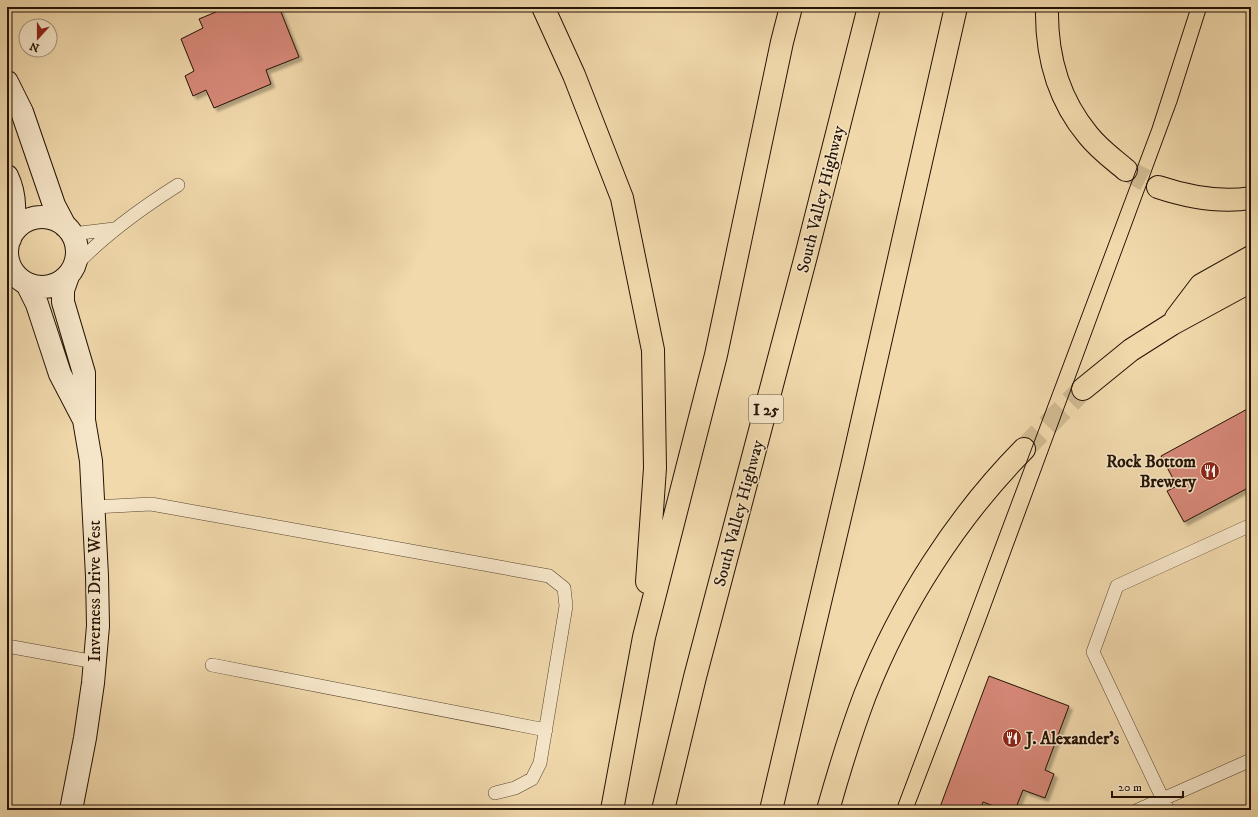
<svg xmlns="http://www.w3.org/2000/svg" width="1258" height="817" font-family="'IM FELL DW Pica',serif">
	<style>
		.building { fill: #d78979; stroke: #241304; filter: url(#shadow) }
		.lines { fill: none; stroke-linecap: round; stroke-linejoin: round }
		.highway-tunnel { stroke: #d2bb93; stroke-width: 22; stroke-dasharray: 22 11; stroke-linecap: butt }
		.lane-casing { stroke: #57442e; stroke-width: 14 }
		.secondary-casing { stroke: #241304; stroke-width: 24 }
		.highway-casing { stroke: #241304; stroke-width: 24 }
		.lane { stroke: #f6e6c9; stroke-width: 13 }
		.secondary { stroke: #f6e6c9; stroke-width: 22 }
		.highway { stroke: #f1d9ac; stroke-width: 22 }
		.tram { stroke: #241304; stroke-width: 1 }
		.labels { text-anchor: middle; stroke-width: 3; stroke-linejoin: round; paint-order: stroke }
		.shield { fill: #f6e6c9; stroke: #63523f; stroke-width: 1 }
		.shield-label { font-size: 16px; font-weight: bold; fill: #241304 }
		.street-label { font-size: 17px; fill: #241304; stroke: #f6e6c9 }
		.poi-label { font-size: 17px; font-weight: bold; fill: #241304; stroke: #f6e6c9; text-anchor: end }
	</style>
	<defs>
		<filter id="shadow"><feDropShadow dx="3.5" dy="3.5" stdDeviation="1" flood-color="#0004"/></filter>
	</defs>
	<rect width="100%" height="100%" fill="#f1d9ac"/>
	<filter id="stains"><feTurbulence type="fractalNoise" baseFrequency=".005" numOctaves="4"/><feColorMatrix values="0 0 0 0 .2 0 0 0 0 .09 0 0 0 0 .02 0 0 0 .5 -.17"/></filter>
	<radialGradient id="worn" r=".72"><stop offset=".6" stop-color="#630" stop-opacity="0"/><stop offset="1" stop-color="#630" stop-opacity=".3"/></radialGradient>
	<!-- building -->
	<path class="building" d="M228 7H243L246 12 259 7H279L299 57 266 70 271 84 214 108 206 90 193 96 185 76 194 71 181 39 203 28 199 19Z
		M1251 407V498L1246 489 1184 522 1167 491 1177 486 1161 456Z
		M989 676 1069 706 1045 770 1054 774 1045 798 1023 790 1015 810H1004L983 802 980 810H947L940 807Z"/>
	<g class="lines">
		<!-- highway-tunnel -->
		<path class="highway-tunnel" d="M1126 170 1158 187
			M1024 449 1083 389"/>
		<!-- lane casing -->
		<g class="lane-casing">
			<path id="lane" d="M72 234 114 229
				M74 267C105 234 140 209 178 185
				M7 276 18 278
				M94 507 151 504 549 576 564 588 566 606 540 763 532 779 515 788 495 793
				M7 646 95 662
				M212 665 546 730
				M1138 810 1251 760
				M1168 810 1093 652 1117 586 1251 525"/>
		</g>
		<!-- secondary casing -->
		<g class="secondary-casing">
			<path id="secondary" d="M7 82 22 112 54 205 65 226
				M7 176C17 197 15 216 10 239
				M7 252a35 35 0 1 1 70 0a35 35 0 1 1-70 0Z
				M68 276 63 290V302L84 373V420L91 461 97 576 98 626 93 683 85 738 71 810
				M27 284 37 304 60 374 84 420"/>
		</g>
		<!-- highway casing -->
		<g class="highway-casing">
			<path id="highway" d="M543 7 574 75 622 198 653 350 655 468 647 582
				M1047 7C1046 54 1058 99 1088 135 1099 149 1113 159 1126 170
				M1158 187C1188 197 1219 203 1251 198
				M1176 318 1201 285 1251 257
				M1083 389 1131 350 1172 324 1251 281
				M612 810 644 637 716 355 782 42 791 7
				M663 810 695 677 806 256 869 7
				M771 810 853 462 956 7
				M828 810C839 771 851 732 865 695 901 604 956 518 1024 449"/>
		</g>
		<!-- lane -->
		<use href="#lane" class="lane"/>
		<!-- secondary -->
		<use href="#secondary" class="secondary"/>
		<!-- highway -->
		<use href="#highway" class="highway"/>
		<!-- tram -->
		<path class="tram" d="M896 810 1152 128 1191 7
			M913 810 984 625 1177 102 1207 7"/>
	</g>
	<!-- icons -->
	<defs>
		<g id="restaurant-disc" transform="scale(1)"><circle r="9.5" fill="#8f2418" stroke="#f6e6c9"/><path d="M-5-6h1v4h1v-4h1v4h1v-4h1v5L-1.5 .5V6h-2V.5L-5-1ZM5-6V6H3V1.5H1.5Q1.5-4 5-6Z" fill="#fff"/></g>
	</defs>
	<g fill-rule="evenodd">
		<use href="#restaurant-disc" x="1210" y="471"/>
		<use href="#restaurant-disc" x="1012" y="738"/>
	</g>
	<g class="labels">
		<!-- shield labels -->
		<rect class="shield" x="749" y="395" width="34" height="28" rx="3"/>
		<g class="shield-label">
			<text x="766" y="415">I 25</text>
		</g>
		<!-- street labels -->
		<g class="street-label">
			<text transform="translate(820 199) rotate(-76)" y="6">South Valley Highway</text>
			<text transform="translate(738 513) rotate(-75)" y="6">South Valley Highway</text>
			<text transform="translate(94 591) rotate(-90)" y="6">Inverness Drive West</text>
		</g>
		<!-- poi labels -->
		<g class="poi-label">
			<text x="1196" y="467">Rock Bottom<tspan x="1196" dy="20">Brewery</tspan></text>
			<text x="1026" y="744" text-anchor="start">J. Alexander's</text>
		</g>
	</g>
	<!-- margin -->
	<rect width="1258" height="817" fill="none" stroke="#f1d9ac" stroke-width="24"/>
	<rect x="8" y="8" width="1242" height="801" fill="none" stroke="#241304" stroke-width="2"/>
	<rect x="12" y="12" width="1234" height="793" fill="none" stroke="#241304"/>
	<!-- north arrow -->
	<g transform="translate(38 38) rotate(201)"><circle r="19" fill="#f6e6c9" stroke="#a2927a"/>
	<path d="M0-3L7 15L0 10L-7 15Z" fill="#8f2418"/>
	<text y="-6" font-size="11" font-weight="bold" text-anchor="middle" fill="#241304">N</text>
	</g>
	<!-- scale -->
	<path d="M1112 791v6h71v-6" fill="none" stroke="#241304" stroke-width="2"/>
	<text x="1118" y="791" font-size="12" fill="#241304" stroke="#f6e6c9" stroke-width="3" paint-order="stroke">20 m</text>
	<rect width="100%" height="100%" filter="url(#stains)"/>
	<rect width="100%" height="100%" fill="url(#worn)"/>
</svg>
